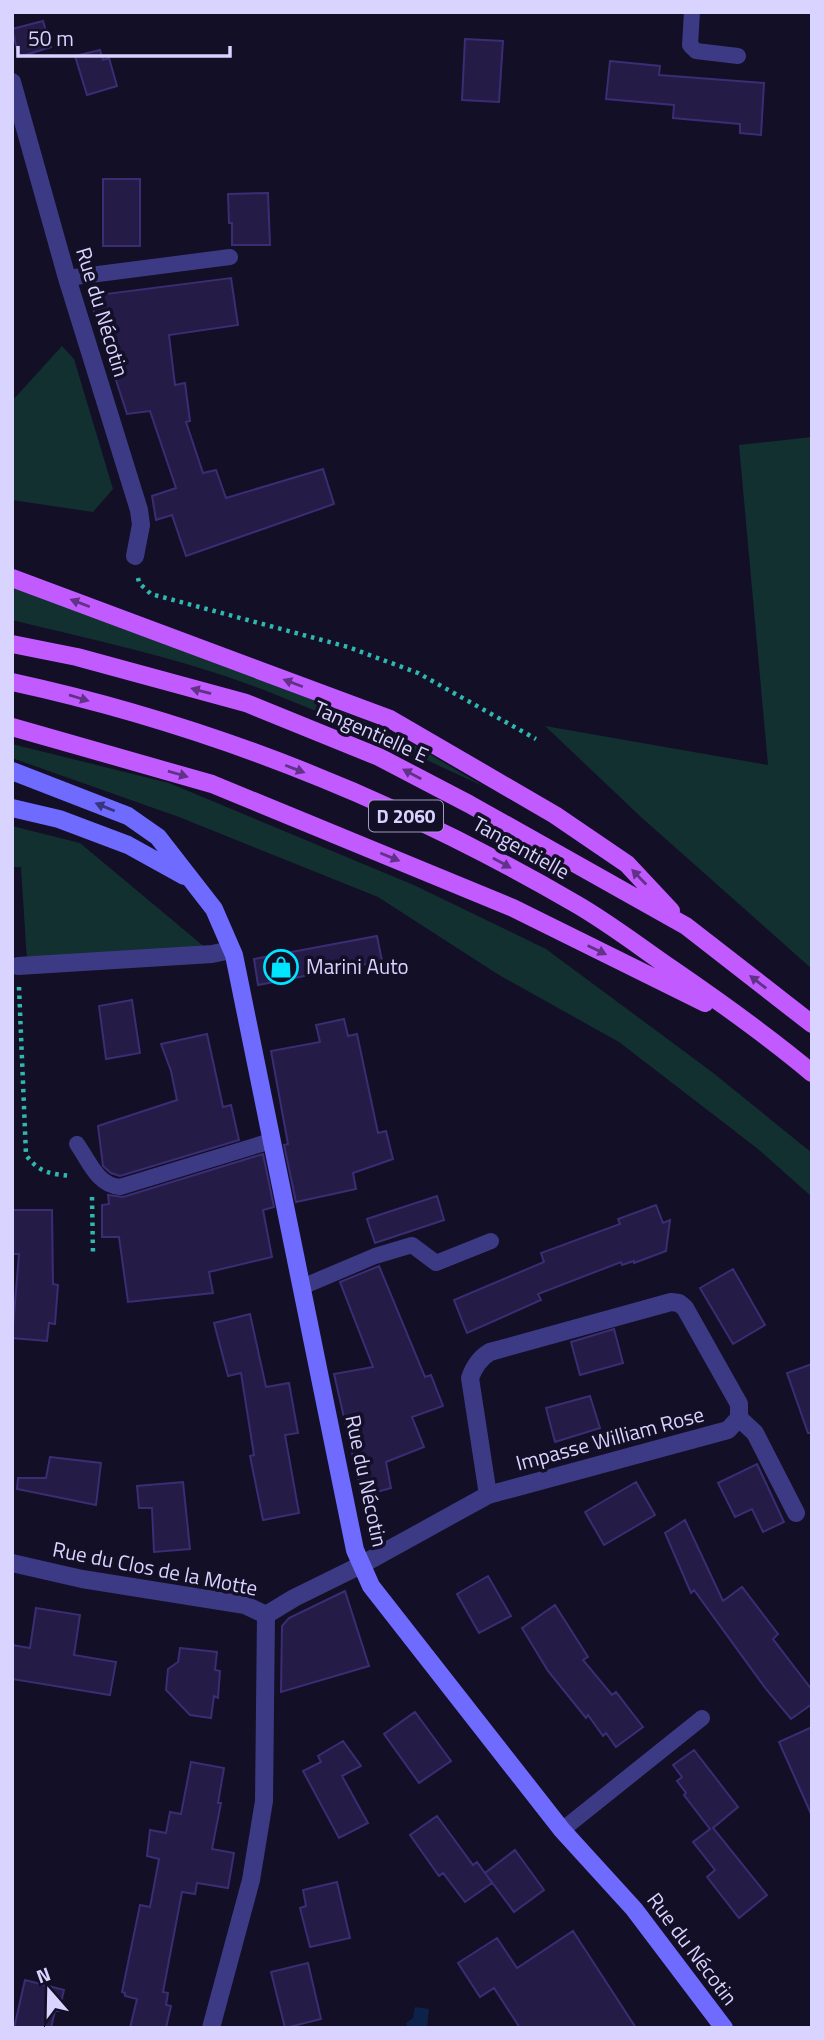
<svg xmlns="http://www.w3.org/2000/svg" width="824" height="2040" font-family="'Titillium Web',sans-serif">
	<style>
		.green { fill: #12302f }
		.water { fill: #0c2248 }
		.building { fill: #241b47; stroke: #3b2d73; stroke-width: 2 }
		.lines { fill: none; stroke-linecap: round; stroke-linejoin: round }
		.path { stroke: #2fb8b0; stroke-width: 4.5; stroke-dasharray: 3.5 5; stroke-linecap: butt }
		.lane { stroke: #3d3a85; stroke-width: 16 }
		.street { stroke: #3d3a85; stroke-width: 18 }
		.secondary { stroke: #6f6bff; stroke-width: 18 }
		.primary { stroke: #c25bff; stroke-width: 18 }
		.oneway { fill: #623188 }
		.oneway2 { fill: #38347d }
		.labels { text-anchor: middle; stroke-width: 7; stroke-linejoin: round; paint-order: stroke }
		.shield { fill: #130f26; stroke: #9e99be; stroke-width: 2 }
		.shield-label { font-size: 19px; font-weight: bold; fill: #d9d4ff }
		.street-label { font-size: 21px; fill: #d9d4ff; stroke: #130f26 }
		.poi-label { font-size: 21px; fill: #d9d4ff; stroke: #130f26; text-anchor: start }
	</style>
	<rect width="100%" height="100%" fill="#130f26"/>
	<!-- green -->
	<path class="green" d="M62 346 74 359 113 489 93 512 12 500V401Z
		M812 437V969L641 817 545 726 768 765 739 445Z
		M12 585 271 680 404 739 485 787C414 754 342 721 269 692 188 660 98 641 12 620Z
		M12 744 169 783 416 886 546 949 712 1072 812 1153V1197L758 1149 619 1042 499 975 378 897 179 817 12 758Z
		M12 826 80 843 207 949 27 961 21 867H12Z"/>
	<!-- water -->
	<path class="water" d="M415 2007 429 2009 427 2028H408L406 2023 413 2018Z"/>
	<!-- building -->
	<path class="building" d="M43 21 51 47 19 57 12 29Z
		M465 39 503 41 499 102 462 100Z
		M100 50 103 60 109 58 117 86 87 95 75 56Z
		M610 61 660 66 659 75 764 83 761 135 740 133V124L673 118 674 105 606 99Z
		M103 179H140V246H103Z
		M268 193 270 245H232V223H229L228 194Z
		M231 278 238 325 169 335 175 385 185 383 190 421 186 422 203 473 216 470 226 498 323 469 334 504 186 556 172 515 156 520 152 496 176 488 150 411 127 414 93 309 99 307 98 295Z
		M377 936 382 961 258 985 254 959Z
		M132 1000 140 1053 106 1059 99 1006Z
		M344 1019 348 1036 357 1034 378 1133 386 1131 393 1159 353 1173 356 1189 296 1202 284 1145 288 1144 271 1051 320 1042 316 1025Z
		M207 1034 223 1107 231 1105 239 1140 120 1176 111 1173 103 1166 98 1126 177 1100 171 1071 161 1044Z
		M263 1154 274 1207 263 1210 272 1257 209 1272 213 1293 128 1302 119 1237H102V1205L109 1204 108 1195 123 1197Z
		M437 1196 444 1220 375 1243 367 1219Z
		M656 1205 663 1223 670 1220 666 1251 634 1263V1261L622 1265 621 1262 538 1294 541 1300 467 1333 454 1300 544 1262 541 1253 620 1224 618 1219Z
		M13 1210H52L53 1284 58 1285 55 1324 49 1323 47 1341 12 1338 19 1254H13Z
		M379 1266 425 1377 431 1375 443 1406 412 1417 424 1447 386 1462 391 1488 362 1496 334 1374 373 1367 340 1282Z
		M733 1269 765 1325 733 1344 700 1288Z
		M250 1314 266 1387 289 1383 298 1433 285 1435 299 1513 263 1520 250 1456 254 1455 241 1373 228 1376 214 1323Z
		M614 1329 623 1363 580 1375 571 1342Z
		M812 1364V1433H808L787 1373Z
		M590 1396 600 1428 555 1442 546 1408Z
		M50 1457 101 1463 96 1505 17 1489 18 1478H46Z
		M757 1464 784 1522 763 1532 752 1509 735 1517 718 1483Z
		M183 1482 190 1549 154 1552 152 1508H139L137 1486Z
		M636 1482 655 1515 604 1545 585 1512Z
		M685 1520 723 1601 742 1587 778 1634 773 1639 812 1690V1704L791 1719 766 1689 694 1590 691 1593 665 1533Z
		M488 1576 511 1616 479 1633 457 1594Z
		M345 1591 369 1666 281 1692 282 1626 289 1618Z
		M555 1605 588 1657 583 1660 612 1695 616 1692 643 1727 616 1747 606 1733 603 1736 588 1715 586 1718 548 1671 522 1628Z
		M36 1608 80 1615 74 1655 116 1662 110 1695 12 1679V1645L30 1648Z
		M180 1648 217 1652 215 1670 220 1671 218 1698 214 1696 211 1718 190 1715 166 1690 168 1669 178 1662Z
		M415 1712 451 1761 419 1783 384 1734Z
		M812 1727V1816L779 1742Z
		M343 1741 361 1766 342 1776 368 1823 339 1838 303 1771 321 1762 318 1756Z
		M694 1750 738 1807 713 1828 767 1895 739 1918 707 1877 715 1870 693 1842 710 1829 684 1795 686 1793 677 1781 682 1777 673 1765Z
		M191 1762 224 1768 218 1803H221L212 1849 234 1853 228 1888 197 1883 195 1894 182 1892 163 1992 168 1993 166 2005 171 2006 166 2028H130L137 1999 125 1996V1993L122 1992 140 1905 150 1907 159 1859 147 1856 150 1830 166 1833 170 1812 181 1814Z
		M437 1816 473 1865 477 1862 492 1883 465 1902 443 1873 439 1876 410 1835Z
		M515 1850 544 1890 514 1912 485 1873Z
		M337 1882 350 1938 310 1947 300 1908 306 1906 303 1890Z
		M573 1931 636 2028H520L494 1988 480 1997 458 1963 497 1938 517 1968Z
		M308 1963 321 2019 285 2028 271 1972Z
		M25 1980 64 1990 59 2011H55L51 2028H14Z"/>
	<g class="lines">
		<!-- path -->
		<path class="path" d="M138 578 139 583 151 594 348 647 418 673 536 739
			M19 987 26 1155C39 1173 51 1174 72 1176
			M92 1197 93 1255"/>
		<!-- lane -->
		<path class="lane" d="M692 12 690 45 696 51 738 56
			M67 278 230 257
			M77 1144C89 1161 97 1185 120 1187L271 1141
			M302 1287 375 1256 412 1245 436 1263 491 1241
			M562 1830 702 1718"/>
		<!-- street -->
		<path class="street" d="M12 82 67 278 139 510 141 525 135 556
			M18 966 212 954 231 950
			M739 1418 755 1433 796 1513
			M12 1563 82 1579 245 1605 266 1615 294 1598 361 1565 488 1495 728 1430 739 1418V1404L685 1308 679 1303 671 1302 490 1352C479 1358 474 1367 470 1378L488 1495
			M211 2028 251 1880 264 1801 266 1615"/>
		<!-- secondary -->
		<path class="secondary" d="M12 771 128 816 158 837 214 909 234 955 355 1550 371 1586 562 1830 634 1909 724 2028
			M12 808 59 819 128 845 184 876"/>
		<!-- primary -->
		<path class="primary" d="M12 578 390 719 555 815 627 864 671 911
			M12 644 77 657 246 703 379 757 469 804 686 926 812 1024
			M12 682C210 725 401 802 576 904 609 923 640 947 672 969 720 1002 767 1035 812 1073
			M12 727 212 784 513 908 705 1003"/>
	</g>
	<!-- one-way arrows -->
	<defs><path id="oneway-solid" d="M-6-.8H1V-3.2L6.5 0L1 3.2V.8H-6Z" transform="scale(1.75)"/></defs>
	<g class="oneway">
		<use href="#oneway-solid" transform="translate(80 603) rotate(-159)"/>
		<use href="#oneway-solid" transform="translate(293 683) rotate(-159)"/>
		<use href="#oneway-solid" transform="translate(201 691) rotate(-165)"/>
		<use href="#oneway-solid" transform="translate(79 698) rotate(17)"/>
		<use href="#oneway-solid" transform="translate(295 769) rotate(21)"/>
		<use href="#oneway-solid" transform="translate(178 774) rotate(16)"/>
		<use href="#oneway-solid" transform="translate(412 774) rotate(-152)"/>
		<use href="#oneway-solid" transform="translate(390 857) rotate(22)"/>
		<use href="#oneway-solid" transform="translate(502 863) rotate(29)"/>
		<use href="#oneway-solid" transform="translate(639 877) rotate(-134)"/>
		<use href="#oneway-solid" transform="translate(597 950) rotate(26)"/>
		<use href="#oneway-solid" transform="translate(758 982) rotate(-142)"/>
	</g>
	<use class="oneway2" href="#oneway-solid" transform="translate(105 807) rotate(-158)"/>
	<!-- icons -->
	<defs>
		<g id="shop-ring" transform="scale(1.75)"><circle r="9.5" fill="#130f26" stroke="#00e5ff" stroke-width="1.5"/><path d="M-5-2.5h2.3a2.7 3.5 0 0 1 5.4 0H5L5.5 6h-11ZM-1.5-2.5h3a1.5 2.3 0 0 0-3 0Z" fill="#00e5ff"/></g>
	</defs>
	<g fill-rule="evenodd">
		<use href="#shop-ring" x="281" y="967"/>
	</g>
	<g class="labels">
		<!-- shield labels -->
		<rect class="shield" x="369" y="800.5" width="74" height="31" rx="5"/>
		<g class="shield-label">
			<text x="406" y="823">D 2060</text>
		</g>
		<!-- street labels -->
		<g class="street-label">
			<text transform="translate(102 312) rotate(73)" y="7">Rue du Nécotin</text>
			<text transform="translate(371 732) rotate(24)" y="7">Tangentielle E</text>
			<text transform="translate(521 848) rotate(29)" y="7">Tangentielle</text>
			<text transform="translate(610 1439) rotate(-15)" y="7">Impasse William Rose</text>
			<text transform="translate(366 1481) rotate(78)" y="7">Rue du Nécotin</text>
			<text transform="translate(155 1569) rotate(11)" y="7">Rue du Clos de la Motte</text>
			<text transform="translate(692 1949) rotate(53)" y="7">Rue du Nécotin</text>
		</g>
		<!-- poi labels -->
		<g class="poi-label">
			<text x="306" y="974">Marini Auto</text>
		</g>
	</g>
	<!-- border -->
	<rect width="824" height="2040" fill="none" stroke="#d9d4ff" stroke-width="28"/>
	<!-- north arrow -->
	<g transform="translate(49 1991) rotate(340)" stroke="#130f26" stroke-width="5" paint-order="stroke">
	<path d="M0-5L12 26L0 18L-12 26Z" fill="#d9d4ff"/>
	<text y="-10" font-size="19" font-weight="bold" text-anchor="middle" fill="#d9d4ff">N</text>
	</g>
	<!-- scale -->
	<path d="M18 46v10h212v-10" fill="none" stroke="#d9d4ff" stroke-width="3.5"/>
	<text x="28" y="46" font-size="21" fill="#d9d4ff" stroke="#130f26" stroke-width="5" paint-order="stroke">50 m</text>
</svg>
